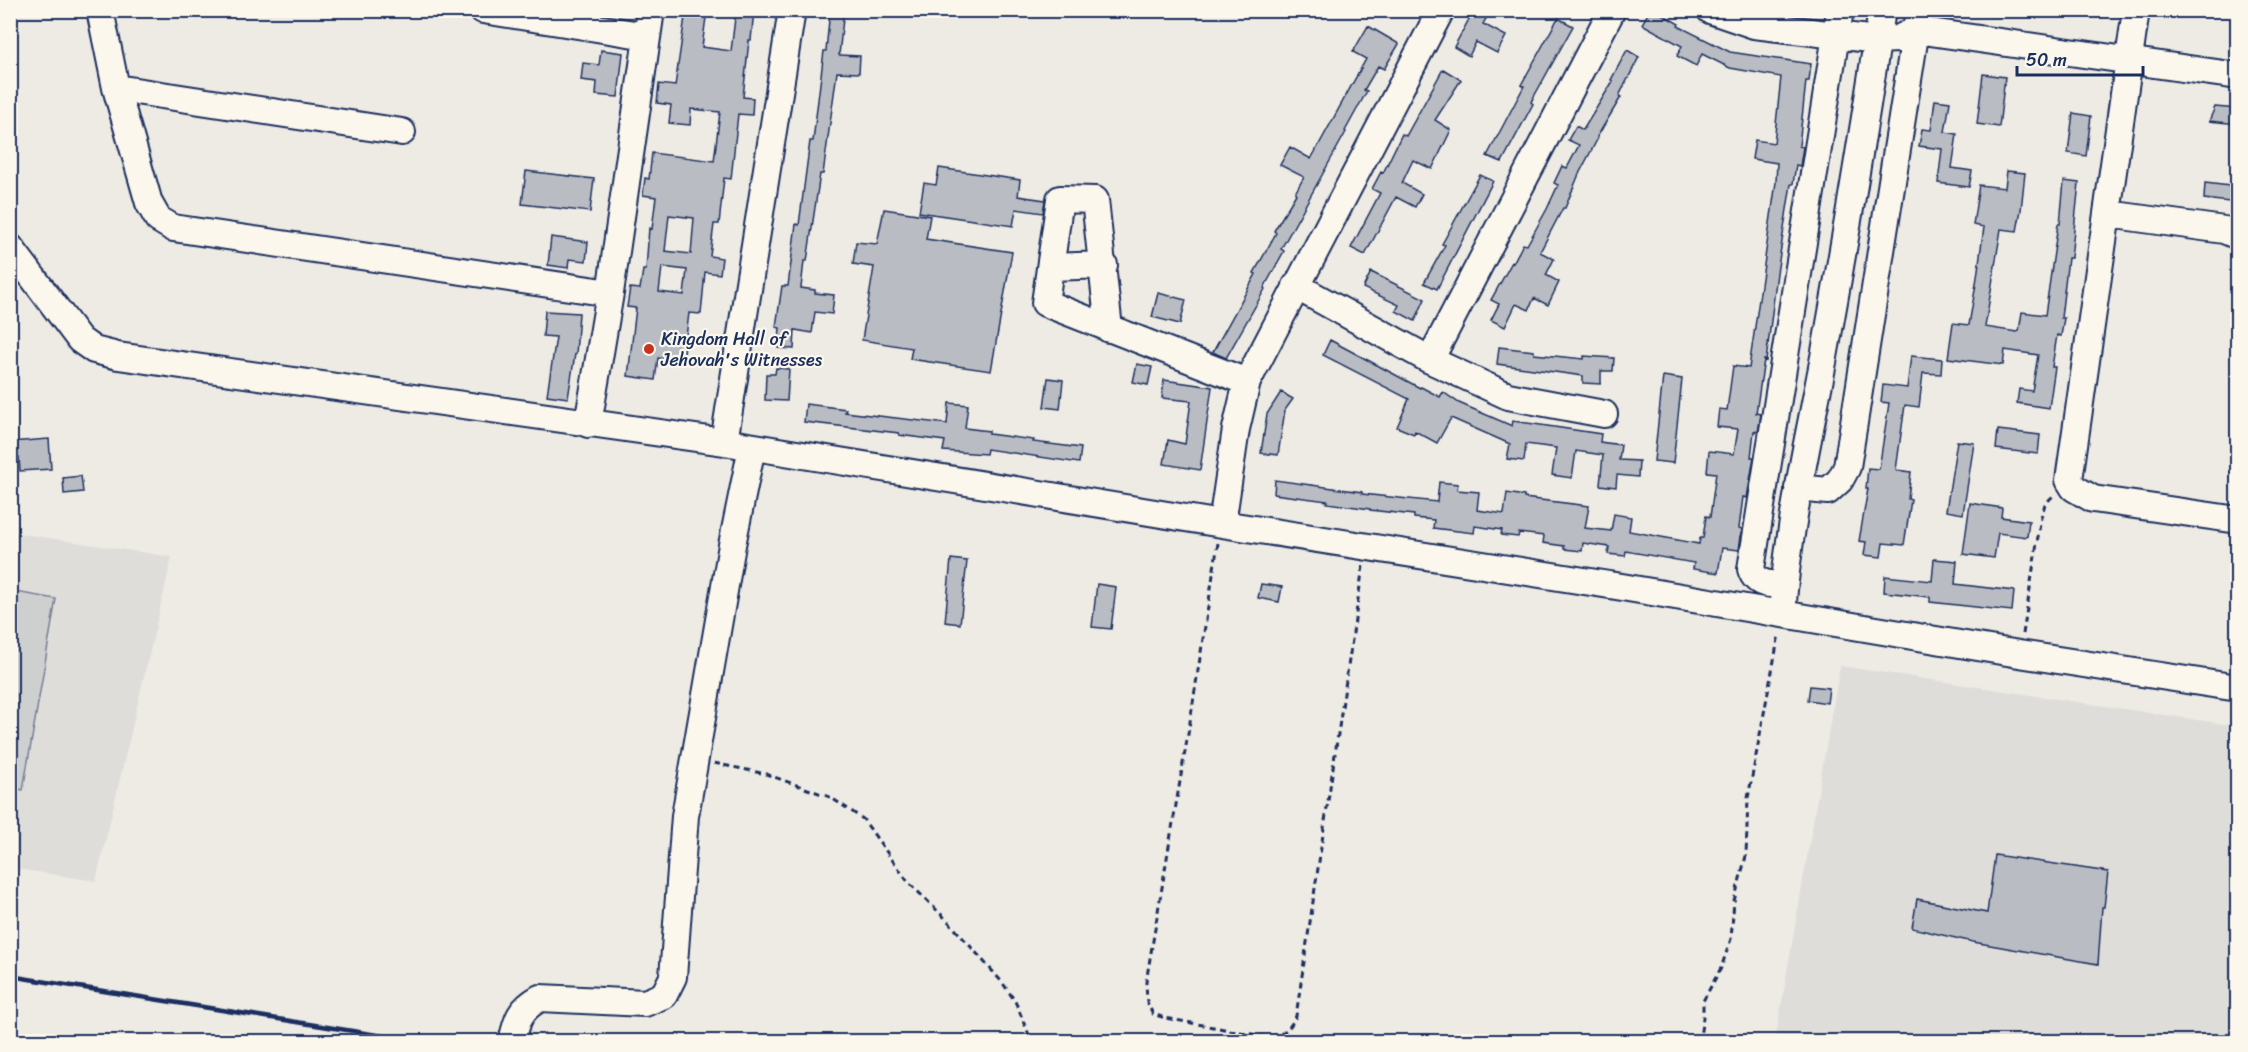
<svg xmlns="http://www.w3.org/2000/svg" width="2248" height="1052" font-family="Sriracha,sans-serif">
	<style>
		.built { fill: #deddda }
		.green { fill: #cecfcf; stroke: #747f96; stroke-width: 1.5 }
		.building { fill: #b9bcc3; stroke: #1b2f5e; stroke-width: 1.5; fill-rule: evenodd }
		.lines { fill: none; stroke-linecap: round; stroke-linejoin: round }
		.minor-casing { stroke: #1b2f5e; stroke-width: 30 }
		.path { stroke: #1b2f5e; stroke-width: 3; stroke-dasharray: 6 4.5; stroke-linecap: butt }
		.minor { stroke: #fbf7ec; stroke-width: 26 }
		.rail { stroke: #1b2f5e; stroke-width: 4.5 }
		.poi-dot { fill: #c8321e; stroke: #fbf7ec; stroke-width: 2 }
		.labels { text-anchor: middle; stroke-width: 4.5; stroke-linejoin: round; paint-order: stroke }
		.poi-label { font-size: 18px; fill: #1b2f5e; stroke: #fbf7ec; text-anchor: start }
	</style>
	<rect width="100%" height="100%" fill="#eeebe4"/>
	<filter id="ink" filterUnits="userSpaceOnUse"><feTurbulence type="fractalNoise" baseFrequency=".0167" numOctaves="2"/><feDisplacementMap in="SourceGraphic" scale="12" xChannelSelector="R" yChannelSelector="G"/><feConvolveMatrix kernelMatrix="1 2 1 2 8 2 1 2 1" color-interpolation-filters="sRGB"/></filter>
	<g filter="url(#ink)">
		<!-- built -->
		<path class="built" d="M10 532 172 557 96 881 11 868Z
			M1840 666 2237 726V1041L1775 1042Z"/>
		<!-- green -->
		<path class="green" d="M10 591 56 599 23 790 11 788Z"/>
		<!-- building -->
		<path class="building" d="M686 10H707L702 47 731 51 736 10H754L751 40H749L743 97 753 98 752 115 738 114 731 179 724 178 719 224H714L710 256 722 258 720 274 705 272 701 314 689 313 683 361 658 358 655 380 628 376 636 308 627 307 630 288 640 289 643 270H646L649 228 652 229 656 197 643 195 645 178 649 179 652 153 714 161 720 112 691 109 690 125 669 123 671 105 657 103 659 84 675 86ZM669 215 694 218 691 254 665 251ZM662 267 687 270 684 295 659 292Z
			M830 10H844L839 55 860 56 859 73 837 72 823 174H820L807 261H804L801 288 815 290V293L834 295 832 314 815 312 812 333 795 330 794 349 778 348 780 328 776 327 782 286H788L796 224 799 225 810 141H813L824 51H826Z
			M1474 10H1491L1483 24 1506 36 1497 53 1476 42 1469 56 1454 47Z
			M1650 10H1655L1679 24 1678 26 1730 52 1811 64 1809 81H1806L1799 146 1803 147 1800 166 1796 165 1793 184H1791L1777 273 1766 361 1764 360 1756 413 1761 414 1758 432 1754 431 1751 457H1754L1747 498 1743 497 1739 528 1742 529 1739 550 1722 548 1718 573 1693 569 1694 563 1626 551 1625 556 1608 554 1609 547 1583 543 1582 551 1564 549V546L1543 543 1544 536 1519 533 1518 537 1501 535 1502 530 1475 526 1474 533 1433 528 1434 520 1414 518V515L1370 510V509L1327 503 1328 501 1274 494 1275 480 1362 492V494L1437 502 1439 482 1458 484 1457 490 1479 492 1477 510 1504 514 1507 493 1524 496V498L1589 506 1585 528 1611 531 1614 514 1631 517 1629 531 1699 544 1700 538H1703L1706 516 1710 517 1716 473 1707 472 1709 451 1734 454 1738 429 1717 427 1719 409 1727 410 1733 366 1749 368 1776 182 1777 163 1752 159 1755 140 1774 143 1781 77 1730 68 1702 54 1696 66 1677 56 1682 46 1642 24Z
			M1558 18 1573 26 1531 102 1533 104 1502 162 1487 156 1524 86 1521 85Z
			M1368 26 1399 44 1384 69 1378 66 1364 90 1367 91 1345 131 1346 132 1281 249 1284 251 1264 288 1265 289 1226 358 1217 354 1213 352 1256 274 1254 273 1276 233 1274 231 1296 194 1295 193 1304 177 1280 165 1290 147 1311 159 1366 59 1353 52Z
			M601 50 623 53 618 97 596 95 597 82 581 80 583 63 599 65Z
			M1627 50 1639 57 1619 96 1621 97 1597 137 1598 138 1579 174 1565 208H1563L1540 252 1554 259 1546 275 1559 282 1548 305 1534 298 1529 310 1516 304 1505 327 1491 320 1499 304 1491 300 1512 262 1513 263 1523 244 1527 245 1547 209 1558 185 1554 183 1562 166 1567 168 1579 145 1568 140 1576 126 1583 130 1613 81 1611 80Z
			M1443 69 1461 80 1435 120 1451 130 1432 169 1413 160 1402 183 1422 194 1415 207 1396 197 1365 255 1351 248 1380 193 1372 189 1381 172 1383 173 1402 134 1406 136Z
			M1983 74 2005 77 1999 127 1977 124Z
			M1935 100 1950 102 1945 132 1957 134 1952 168 1972 171 1969 187 1938 183 1942 149 1919 146 1922 129 1931 130Z
			M2215 107 2238 109V124L2209 121Z
			M2073 113 2091 116 2086 156 2068 153Z
			M939 168 1020 180 1018 196 1045 200 1043 213 1016 209 1013 226 919 212 924 183 936 185Z
			M526 171 594 179 590 212 522 204Z
			M2007 171 2025 173 2021 210 2017 231 2001 229 1985 327 2017 332 2019 331 2022 312 2045 315 2058 224H2060L2064 181 2079 183 2071 258H2068L2061 318H2064L2061 336 2057 335 2052 367H2055L2049 408 2017 403 2019 389 2032 391 2038 355 2005 350 2003 365 1948 358 1953 323 1969 325 1976 284 1984 227 1973 225 1979 185 2005 188Z
			M1480 175 1493 181 1437 289 1424 283 1445 245 1442 244Z
			M2205 183 2238 187V203L2204 199Z
			M884 209 930 216 926 239 1012 252 991 371 910 359 912 348 862 340 874 267 853 264 856 242 877 244Z
			M551 237 588 242 586 261 569 259 568 268 548 265Z
			M1371 272 1425 299 1415 321 1396 311 1399 305 1363 288Z
			M1158 293 1186 300 1180 324 1152 317Z
			M545 311 579 313 576 354H575L568 398 547 395 556 337 543 336Z
			M1330 340 1420 388 1421 387 1440 397 1443 392 1459 403 1512 426 1513 421 1601 434 1600 442 1621 445 1619 460 1639 461 1638 477 1617 475 1616 487 1600 485 1603 455 1576 451 1572 478 1552 475 1556 448 1526 444 1524 461 1507 459 1510 444 1451 418 1437 443 1415 431 1414 434 1397 427 1409 399 1323 355Z
			M1499 347 1534 351V354L1584 359V356L1614 358 1613 371H1601V384L1583 383V376L1497 364Z
			M1911 356 1942 359 1941 374 1923 373 1919 407 1905 405 1896 470 1911 472 1908 499 1911 500 1904 545 1883 543 1881 557 1864 555 1866 542 1859 541 1868 489H1866L1868 468 1879 469 1889 403 1881 402 1883 385 1907 388Z
			M1137 364 1152 367 1148 385 1133 382Z
			M776 368 789 369 787 401 765 400 766 374H775Z
			M1663 376 1682 379 1673 463 1654 461Z
			M1048 378 1063 380 1060 409 1044 407Z
			M1164 380 1212 387 1200 470 1164 464 1168 440 1185 444 1191 401 1162 398Z
			M1281 392 1293 399 1285 410 1278 455 1261 453 1267 414Z
			M949 403 968 405 965 428 989 431V434L1034 440 1033 442 1081 448 1079 463 987 449 986 454 943 451 945 441 899 435V433L804 422 806 404 846 409 845 412 947 424Z
			M1998 430 2040 435 2038 454 1996 449Z
			M49 439 51 469 20 471 19 457H10V442Z
			M1957 441 1974 443 1963 514 1946 511Z
			M81 476 83 492 64 494 63 478Z
			M1970 503 2002 508 2001 517 2029 521 2027 537 1998 533 1994 558 1963 554Z
			M951 559 967 561 960 624 945 622Z
			M1934 559 1957 561 1955 584 2014 591 2012 611 1930 602V597L1884 592 1885 576 1932 581Z
			M1097 584 1116 587 1111 629 1092 627Z
			M1261 584 1282 587 1279 602 1258 598Z
			M1810 686 1829 688 1827 703 1808 700Z
			M1995 855 2108 872 2104 907H2102L2098 964 1973 942 1912 928 1917 899 1987 913Z"/>
		<g class="lines">
			<!-- minor casing -->
			<g class="minor-casing">
				<path id="minor" d="M100 10 116 88 149 203 158 219 173 228 610 293 651 10
					M483 10 647 36
					M1710 10 1754 25 1877 40 1898 39 1916 30 2238 76
					M2136 10 2069 480 2074 488 2093 499 2238 520
					M116 88 402 132
					M2108 214 2224 230 2238 236
					M10 247 80 340 94 350 118 356 724 442 1222 524 1616 586 2019 654 2238 688
					M1051 267 1104 265
					M1296 286 1430 360 1508 396 1604 414
					M1109 329 1095 200 1060 199 1045 303 1247 382
					M1430 360 1612 10
					M588 424 610 293
					M724 442 792 10
					M1798 488 1828 491 1840 480 1847 467 1919 10
					M1222 524 1236 429 1247 382 1441 10
					M1784 584C1770 585 1756 585 1751 569L1840 10
					M1782 614C1788 527 1808 442 1824 357 1845 242 1864 126 1882 10
					M512 1042C517 1019 520 1009 540 998L645 1003 664 995 673 977 685 816 732 545 752 447"/>
			</g>
			<!-- path -->
			<path class="path" d="M1218 543 1190 722 1146 982 1147 1002 1153 1014 1165 1018 1267 1037C1282 1036 1290 1029 1296 1016L1363 566
				M2023 634 2041 517 2045 504 2055 494
				M714 763 766 774 830 797 863 819 908 882 948 921 1002 982 1015 1001 1032 1042
				M1699 1042 1703 1018V1001L1721 968 1731 939 1734 901 1746 856 1748 798 1779 634"/>
			<!-- minor -->
			<use href="#minor" class="minor"/>
			<!-- rail -->
			<path class="rail" d="M10 976 421 1042"/>
		</g>
	</g>
	<!-- markers -->
	<circle class="poi-dot" cx="649" cy="349" r="6"/>
	<g class="labels">
		<!-- poi labels -->
		<g class="poi-label">
			<text x="661" y="345">Kingdom Hall of<tspan x="661" dy="21">Jehovah's Witnesses</tspan></text>
		</g>
	</g>
	<!-- margin -->
	<rect width="2248" height="1052" fill="none" stroke="#fbf7ec" stroke-width="36"/>
	<rect x="18" y="18" width="2212" height="1016" fill="none" stroke="#1b2f5e" stroke-width="2" filter="url(#ink)"/>
	<!-- scale -->
	<path d="M2017 66v9h126v-9" fill="none" stroke="#1b2f5e" stroke-width="3"/>
	<text x="2026" y="66" font-size="18" fill="#1b2f5e" stroke="#fbf7ec" stroke-width="4.5" paint-order="stroke">50 m</text>
</svg>
